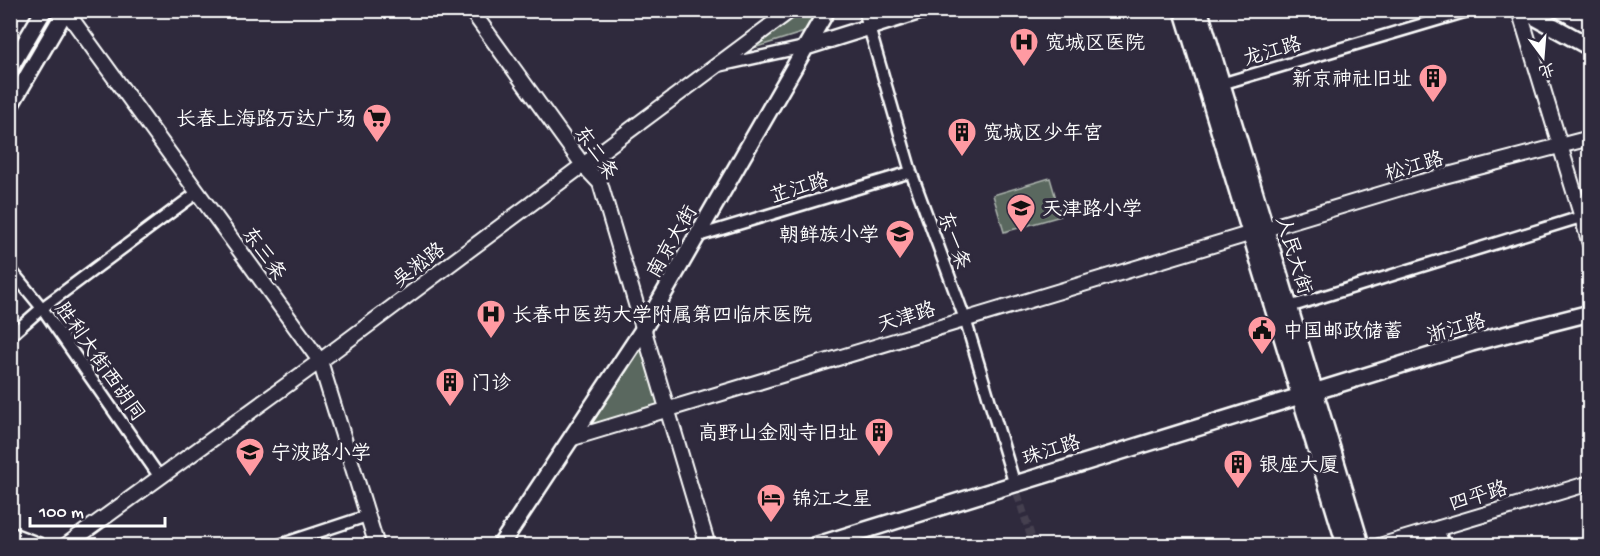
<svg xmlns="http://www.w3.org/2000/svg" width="1600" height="556" font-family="'Gochi Hand','LXGW WenKai TC',sans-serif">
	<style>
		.green { fill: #5a685e; stroke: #acb4ae; stroke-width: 1.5 }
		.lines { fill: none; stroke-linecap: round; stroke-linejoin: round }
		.pedestrian-tunnel { stroke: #443f50; stroke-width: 8; stroke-dasharray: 8 4; stroke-linecap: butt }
		.minor-casing { stroke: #fff; stroke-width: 15 }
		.tertiary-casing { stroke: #fff; stroke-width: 18 }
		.secondary-casing { stroke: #fff; stroke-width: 20 }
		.primary-casing { stroke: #fff; stroke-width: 21 }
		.minor { stroke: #2f2a3d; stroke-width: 10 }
		.tertiary { stroke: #2f2a3d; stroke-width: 14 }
		.secondary { stroke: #2f2a3d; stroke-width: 15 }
		.primary { stroke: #2f2a3d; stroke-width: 16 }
		.labels { text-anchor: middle; stroke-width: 6; stroke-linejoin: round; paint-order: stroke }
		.poi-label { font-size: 20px; fill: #fff; stroke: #2f2a3d; text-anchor: start }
		.street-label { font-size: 20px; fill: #fff; stroke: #2f2a3d }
	</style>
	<rect width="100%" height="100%" fill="#2f2a3d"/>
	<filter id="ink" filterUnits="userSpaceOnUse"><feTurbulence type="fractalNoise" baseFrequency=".0167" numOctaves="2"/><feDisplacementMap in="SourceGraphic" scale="12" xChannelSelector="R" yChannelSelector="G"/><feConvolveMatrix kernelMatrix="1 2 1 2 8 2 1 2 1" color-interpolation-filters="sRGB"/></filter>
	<g filter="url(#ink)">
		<!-- green -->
		<path class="green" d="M795 11H824L814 29 738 53Z
			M1050 178 1061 216 1004 232 993 195Z
			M642 344 660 404 591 425Z"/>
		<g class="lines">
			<!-- pedestrian-tunnel -->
			<path class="pedestrian-tunnel" d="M1014 483 1034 546"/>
			<!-- minor casing -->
			<g class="minor-casing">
				<path id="minor" d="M864 10 911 172 965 319 1014 482
					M718 66 809 46
					M1221 84 1471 10
					M698 236 911 172
					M10 269 42 308 159 476
					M1289 307 1581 217
					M10 336 42 308 198 192
					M1438 527 1444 546
					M276 546 367 516"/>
			</g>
			<!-- tertiary casing -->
			<g class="tertiary-casing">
				<path id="tertiary" d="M471 10 583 165 600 183 708 546
					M1519 10 1590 244
					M66 11 320 361 377 546
					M573 438 1421 182 1590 138
					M65 546 320 361 791 10
					M1379 546 1590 483"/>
			</g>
			<!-- secondary casing -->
			<g class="secondary-casing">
				<path id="secondary" d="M809 46 924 10
					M10 68 44 10
					M10 106 66 10
					M10 535 39 546
					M500 546 644 328 827 10
					M814 546 1472 343 1590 313"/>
			</g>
			<!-- primary casing -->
			<g class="primary-casing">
				<path id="primary" d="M1183 10 1346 546
					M1199 10 1361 546
					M1523 10 1590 47"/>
			</g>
			<!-- minor -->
			<use href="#minor" class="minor"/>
			<!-- tertiary -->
			<use href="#tertiary" class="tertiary"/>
			<!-- secondary -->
			<use href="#secondary" class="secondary"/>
			<!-- primary -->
			<use href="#primary" class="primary"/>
		</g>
	</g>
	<!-- icons -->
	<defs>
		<g id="hospital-pin" transform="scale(1.5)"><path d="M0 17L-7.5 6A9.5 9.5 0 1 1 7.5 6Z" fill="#ff9aa2" stroke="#2f2a3d"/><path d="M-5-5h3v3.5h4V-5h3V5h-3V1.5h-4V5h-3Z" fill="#111"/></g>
		<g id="building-pin" transform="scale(1.5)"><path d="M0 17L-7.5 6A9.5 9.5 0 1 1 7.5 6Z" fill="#ff9aa2" stroke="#2f2a3d"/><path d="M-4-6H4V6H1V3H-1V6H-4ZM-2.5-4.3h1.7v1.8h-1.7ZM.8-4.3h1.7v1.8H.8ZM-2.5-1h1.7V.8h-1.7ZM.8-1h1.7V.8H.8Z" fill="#111"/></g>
		<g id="supermarket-pin" transform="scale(1.5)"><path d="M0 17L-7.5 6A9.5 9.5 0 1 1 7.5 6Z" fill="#ff9aa2" stroke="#2f2a3d"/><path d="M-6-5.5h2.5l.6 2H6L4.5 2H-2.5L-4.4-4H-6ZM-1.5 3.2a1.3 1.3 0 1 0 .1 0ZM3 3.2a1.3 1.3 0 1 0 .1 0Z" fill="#111"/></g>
		<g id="school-pin" transform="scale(1.5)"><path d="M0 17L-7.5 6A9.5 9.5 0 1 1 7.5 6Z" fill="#ff9aa2" stroke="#2f2a3d"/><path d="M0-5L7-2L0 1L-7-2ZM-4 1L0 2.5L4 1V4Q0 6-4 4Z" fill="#111"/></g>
		<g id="civic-pin" transform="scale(1.5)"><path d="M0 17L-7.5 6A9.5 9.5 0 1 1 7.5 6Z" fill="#ff9aa2" stroke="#2f2a3d"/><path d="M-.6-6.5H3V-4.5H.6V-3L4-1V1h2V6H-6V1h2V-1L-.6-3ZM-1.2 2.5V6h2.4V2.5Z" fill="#111"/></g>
		<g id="hotel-pin" transform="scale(1.5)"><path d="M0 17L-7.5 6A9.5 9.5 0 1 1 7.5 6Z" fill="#ff9aa2" stroke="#2f2a3d"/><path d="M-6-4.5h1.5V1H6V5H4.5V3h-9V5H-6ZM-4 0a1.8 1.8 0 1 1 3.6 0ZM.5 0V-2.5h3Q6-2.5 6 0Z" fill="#111"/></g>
	</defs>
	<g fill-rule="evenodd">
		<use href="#hospital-pin" x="1024" y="42"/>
		<use href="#building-pin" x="1433" y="78"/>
		<use href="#supermarket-pin" x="377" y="118"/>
		<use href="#building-pin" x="962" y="132"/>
		<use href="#school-pin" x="1021" y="208"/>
		<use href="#school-pin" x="900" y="234"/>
		<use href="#hospital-pin" x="491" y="314"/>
		<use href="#civic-pin" x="1262" y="330"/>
		<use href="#building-pin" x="450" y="382"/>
		<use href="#building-pin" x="879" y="432"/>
		<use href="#school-pin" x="250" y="452"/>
		<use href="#building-pin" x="1238" y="464"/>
		<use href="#hotel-pin" x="771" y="498"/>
	</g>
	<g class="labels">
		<!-- poi labels -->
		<g class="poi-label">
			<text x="1045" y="49">宽城区医院</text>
			<text x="1412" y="85" text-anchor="end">新京神社旧址</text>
			<text x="356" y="125" text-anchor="end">长春上海路万达广场</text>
			<text x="983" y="139">宽城区少年宫</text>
			<text x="1042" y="215">天津路小学</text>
			<text x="879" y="241" text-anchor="end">朝鲜族小学</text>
			<text x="512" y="321">长春中医药大学附属第四临床医院</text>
			<text x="1283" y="337">中国邮政储蓄</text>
			<text x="471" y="389">门诊</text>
			<text x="858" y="439" text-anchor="end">高野山金刚寺旧址</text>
			<text x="271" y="459">宁波路小学</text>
			<text x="1259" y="471">银座大厦</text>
			<text x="792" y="505">锦江之星</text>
		</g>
		<!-- street labels -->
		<g class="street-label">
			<text transform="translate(1272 50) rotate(-16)" y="7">龙江路</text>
			<text transform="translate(597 152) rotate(55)" y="7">东二条</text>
			<text transform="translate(1414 165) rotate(-16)" y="7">松江路</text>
			<text transform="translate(799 187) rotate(-17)" y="7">芷江路</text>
			<text transform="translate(955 240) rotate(70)" y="7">东一条</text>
			<text transform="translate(671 241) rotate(-60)" y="7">南京大街</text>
			<text transform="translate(265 253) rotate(54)" y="7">东三条</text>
			<text transform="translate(1295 255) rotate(73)" y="7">人民大街</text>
			<text transform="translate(418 264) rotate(-37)" y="7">吴淞路</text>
			<text transform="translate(906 316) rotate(-17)" y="7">天津路</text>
			<text transform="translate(1456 327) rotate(-16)" y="7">浙江路</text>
			<text transform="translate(101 361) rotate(55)" y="7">胜利大街西胡同</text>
			<text transform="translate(1051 449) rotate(-17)" y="7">珠江路</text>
			<text transform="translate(1478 495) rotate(-17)" y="7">四平路</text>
		</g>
	</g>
	<!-- margin -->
	<rect width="1600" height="556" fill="none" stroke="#2f2a3d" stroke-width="36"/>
	<rect x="18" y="18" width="1564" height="520" fill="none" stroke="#fff" stroke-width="2" filter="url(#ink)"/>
	<!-- north arrow -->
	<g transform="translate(1543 57) rotate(164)" stroke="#2f2a3d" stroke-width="4.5" paint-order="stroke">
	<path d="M0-4.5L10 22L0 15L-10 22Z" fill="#ffffff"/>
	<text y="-9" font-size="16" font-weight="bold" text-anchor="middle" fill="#ffffff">北</text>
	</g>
	<!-- scale -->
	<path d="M30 517v9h135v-9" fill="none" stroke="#ffffff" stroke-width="3"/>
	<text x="39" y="517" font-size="18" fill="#ffffff" stroke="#2f2a3d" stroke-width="4.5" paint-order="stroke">100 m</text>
</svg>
